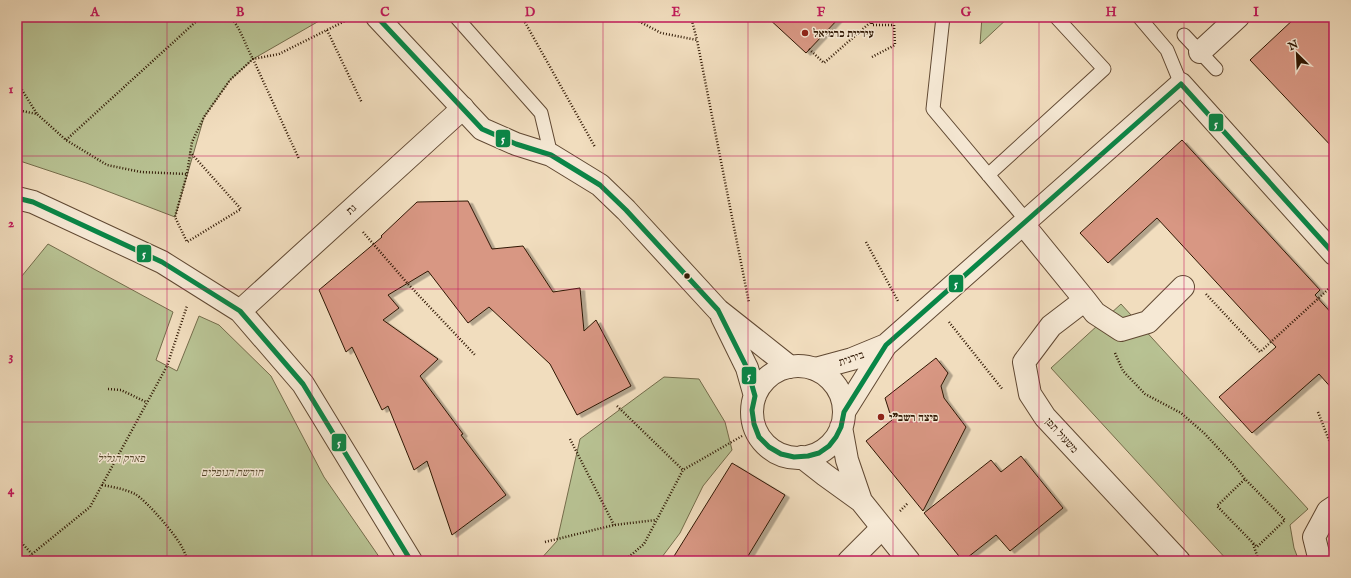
<svg xmlns="http://www.w3.org/2000/svg" width="1351" height="578" font-family="'IM FELL English','Frank Ruhl Libre',serif">
	<style>
		.green { fill: #b8c293; stroke: #746c4b }
		.building { fill: #d89783; stroke: #2f1703; filter: url(#shadow) }
		.lines { fill: none; stroke-linecap: round; stroke-linejoin: round }
		.service-casing { stroke: #604832; stroke-width: 15 }
		.minor-casing { stroke: #604832; stroke-width: 24 }
		.tertiary-casing { stroke: #604832; stroke-width: 24 }
		.path { stroke: #2f1703; stroke-width: 2.5; stroke-dasharray: 1 2; stroke-linecap: butt }
		.service { stroke: #f6e9d5; stroke-width: 13 }
		.minor { stroke: #f6e9d5; stroke-width: 22 }
		.tertiary { stroke: #f6e9d5; stroke-width: 22 }
		.bus-1-casing { stroke: #f6e9d5; stroke-width: 8 }
		.bus-1 { stroke: #088647; stroke-width: 5 }
		.grid { fill: none; stroke: #c2185b; stroke-width: 1; stroke-opacity: 0.55 }
		.poi-dot { fill: #8f2418; stroke: #f6e9d5; stroke-width: 1.5 }
		.bus-dot { fill: #2f1703; stroke: #f6e9d5; stroke-width: 1.5 }
		.labels { text-anchor: middle; stroke-width: 3; stroke-linejoin: round; paint-order: stroke }
		.poi-label { font-size: 11px; font-weight: bold; fill: #2f1703; stroke: #f6e9d5; text-anchor: start }
		.street-label { font-size: 11px; fill: #2f1703; stroke: #f6e9d5 }
		.park-label { font-size: 11px; font-style: italic; fill: #584a2e; stroke: #f6e9d5 }
		.line-badge { stroke: #f6e9d5; stroke-width: 1.5 }
		.badge-label { font-size: 11px; text-anchor: middle; font-weight: bold; fill: #fff }
		.neatline { fill: none; stroke: #c2185b; stroke-width: 1.5 }
		.grid-label { font-size: 13px; text-anchor: middle; font-weight: bold; fill: #c2185b }
	</style>
	<defs>
		<filter id="shadow"><feDropShadow dx="4.5" dy="2.5" stdDeviation="0" flood-color="#0004"/></filter>
	</defs>
	<rect width="100%" height="100%" fill="#f1ddbe"/>
	<filter id="stains"><feTurbulence type="fractalNoise" baseFrequency=".005" numOctaves="4"/><feColorMatrix values="0 0 0 0 .2 0 0 0 0 .09 0 0 0 0 .02 0 0 0 .5 -.17"/></filter>
	<radialGradient id="worn" r=".72"><stop offset=".6" stop-color="#630" stop-opacity="0"/><stop offset="1" stop-color="#630" stop-opacity=".3"/></radialGradient>
	<!-- green -->
	<path class="green" d="M17 17H326L253 59 230 80 204 117 175 217 86 183 17 160Z
		M982 17H1009L980 44Z
		M48 244 173 312 156 360 177 371 199 316 219 325 271 376 324 477 382 561H17V282Z
		M1121 304 1308 509 1290 525 1294 548 1299 561H1228L1051 368Z
		M664 377 699 379 725 422 732 450 703 486 680 533 659 561H539L557 541 580 439Z"/>
	<!-- building -->
	<path class="building" d="M767 17H840L806 53Z
		M1296 17H1334V149L1250 60Z
		M1182 140 1320 290 1315 295 1334 316V391L1319 374 1252 433 1219 397 1276 347 1157 218 1108 263 1080 233Z
		M468 201 492 249 523 246 553 292 580 288 584 331 596 320 631 386 577 415 550 364 489 307 468 323 428 271 388 295 399 308 383 320 438 359 420 376 463 434 461 435 506 495 452 535 427 461 414 470 388 406 382 410 352 347 346 352 319 290 382 237 381 236 417 202Z
		M936 358 948 373 941 386 944 398 966 427 923 511 866 441 892 420 885 398Z
		M1021 456 1063 508 1010 551 996 535 963 561 924 513 991 460 1001 472Z
		M732 463 785 495 745 561H671Z"/>
	<g class="lines">
		<!-- service casing -->
		<g class="service-casing">
			<path id="service" d="M456 17 541 113 551 155
				M943 17 933 109 1026 220
				M1139 17 1167 50 1181 84
				M1184 35 1216 69
				M988 175 1104 69 1056 17"/>
		</g>
		<!-- minor casing -->
		<g class="minor-casing">
			<path id="minor" d="M1200 52 1238 17
				M17 198 33 202 162 262 240 311 303 384 411 561
				M1023 224 1085 300 1051 326 1024 362 1030 394 1045 417 1179 561
				M1085 300 1095 313 1121 330 1148 322 1183 287
				M240 311 463 108
				M815 369 852 359 886 345
				M844 412 886 345 1181 84 1334 254
				M849 561 882 528
				M1320 561 1314 537 1328 511 1334 507"/>
		</g>
		<!-- tertiary casing -->
		<g class="tertiary-casing">
			<path id="tertiary" d="M377 17 482 129 516 144 551 155 600 185 626 210 718 310 790 367
				M722 317 747 368 755 396
				M752 412a46 46 0 1 1 92 0a46 46 0 1 1-92 0Z
				M841 427 847 460 861 501
				M802 457 825 475 861 501 909 561"/>
		</g>
		<!-- path -->
		<path class="path" d="M230 17C241 28 245 45 253 59L299 159
			M522 17 595 147
			M631 17 661 33 697 40 749 303
			M691 17 697 40
			M872 17V25H894L895 45 872 57
			M327 30 362 103
			M809 49 824 63 872 21 870 17
			M17 82 37 114
			M17 110 37 114 66 140 107 165 141 172 187 174
			M66 140 201 17
			M190 152 241 209 187 242 175 217 187 174 192 142 204 117 230 80 253 59 279 54 353 17
			M363 232 408 284 475 355
			M866 242 898 301
			M1206 294 1260 352 1334 284
			M949 322 1003 390
			M1115 353 1123 371 1145 394 1181 413 1204 433 1233 464 1245 479 1285 520 1257 547 1217 506 1245 479
			M108 389 121 390 146 402
			M617 406 683 470
			M1318 412 1334 453
			M570 439 614 525
			M102 485C113 487 125 489 135 494 147 501 177 536 183 549 185 553 186 557 188 561
			M900 511 908 503
			M17 538 32 554
			M545 542 614 525 656 520
			M1253 544 1259 561
			M26 561 32 554 90 507 167 366 187 306
			M624 561 644 544 683 470 742 436"/>
		<!-- service -->
		<use href="#service" class="service"/>
		<!-- minor -->
		<use href="#minor" class="minor"/>
		<!-- tertiary -->
		<use href="#tertiary" class="tertiary"/>
		<!-- bus-1 casing -->
		<g class="bus-1-casing">
			<path id="bus-1" d="M377 17 482 129 516 144 551 155 600 185 626 210 718 310 747 368 755 396 752 410 754 424 759 437 769 447 781 454 794 457 808 456 819 453 829 446 836 437 841 427 844 412 886 345 1181 84 1334 254
				M17 198 33 202 162 262 240 311 303 384 411 561"/>
		</g>
		<!-- bus-1 -->
		<use href="#bus-1" class="bus-1"/>
	</g>
	<!-- grid -->
	<path class="grid" d="M167 17V561M312 17V561M458 17V561M603 17V561M748 17V561M893 17V561M1039 17V561M1184 17V561M17 156H1334M17 289H1334M17 422H1334"/>
	<!-- markers -->
	<g class="poi-dot">
		<circle cx="805" cy="33" r="4"/>
		<circle cx="881" cy="417" r="4"/>
	</g>
	<circle class="bus-dot" cx="687" cy="276" r="3.5"/>
	<g class="labels">
		<!-- poi labels -->
		<g class="poi-label">
			<text x="813" y="37">עיריית כרמיאל</text>
			<text x="889" y="421">פיצה רשב"י</text>
		</g>
		<!-- street labels -->
		<g class="street-label">
			<text transform="translate(351 209) rotate(-42)" y="4">גת</text>
			<text transform="translate(851 358) rotate(-19)" y="4">בירנית</text>
			<text transform="translate(1062 435) rotate(48)" y="4">משעול תפן</text>
		</g>
		<!-- park labels -->
		<g class="park-label">
			<text x="121" y="462">פארק הגליל</text>
			<text x="232" y="476">חורשת הנופלים</text>
		</g>
	</g>
	<g class="line-badge">
		<rect x="1208" y="113" width="16" height="19" rx="4" fill="#088647"/>
		<rect x="495" y="129" width="16" height="19" rx="4" fill="#088647"/>
		<rect x="136" y="244" width="16" height="19" rx="4" fill="#088647"/>
		<rect x="948" y="274" width="16" height="19" rx="4" fill="#088647"/>
		<rect x="741" y="366" width="16" height="19" rx="4" fill="#088647"/>
		<rect x="331" y="433" width="16" height="19" rx="4" fill="#088647"/>
	</g>
	<g class="badge-label">
		<text x="1216" y="127">5</text>
		<text x="503" y="142">5</text>
		<text x="144" y="257">5</text>
		<text x="956" y="287">5</text>
		<text x="749" y="379">5</text>
		<text x="339" y="446">5</text>
	</g>
	<!-- margin -->
	<rect width="1351" height="578" fill="none" stroke="#f1ddbe" stroke-width="44"/>
	<!-- north arrow -->
	<g transform="translate(1297 54) rotate(336)" stroke="#f6e9d5" stroke-width="3" paint-order="stroke">
	<path d="M0-3L7 15L0 10L-7 15Z" fill="#2f1703"/>
	<text y="-6" font-size="11" font-weight="bold" text-anchor="middle" fill="#2f1703">N</text>
	</g>
	<rect x="22" y="22" width="1307" height="534" class="neatline"/>
	<g class="grid-label">
		<text x="95" y="16">A</text>
		<text x="240" y="16">B</text>
		<text x="385" y="16">C</text>
		<text x="530" y="16">D</text>
		<text x="676" y="16">E</text>
		<text x="821" y="16">F</text>
		<text x="966" y="16">G</text>
		<text x="1111" y="16">H</text>
		<text x="1256" y="16">I</text>
		<text x="11" y="93">1</text>
		<text x="11" y="227">2</text>
		<text x="11" y="360">3</text>
		<text x="11" y="494">4</text>
	</g>
	<rect width="100%" height="100%" filter="url(#stains)"/>
	<rect width="100%" height="100%" fill="url(#worn)"/>
</svg>
